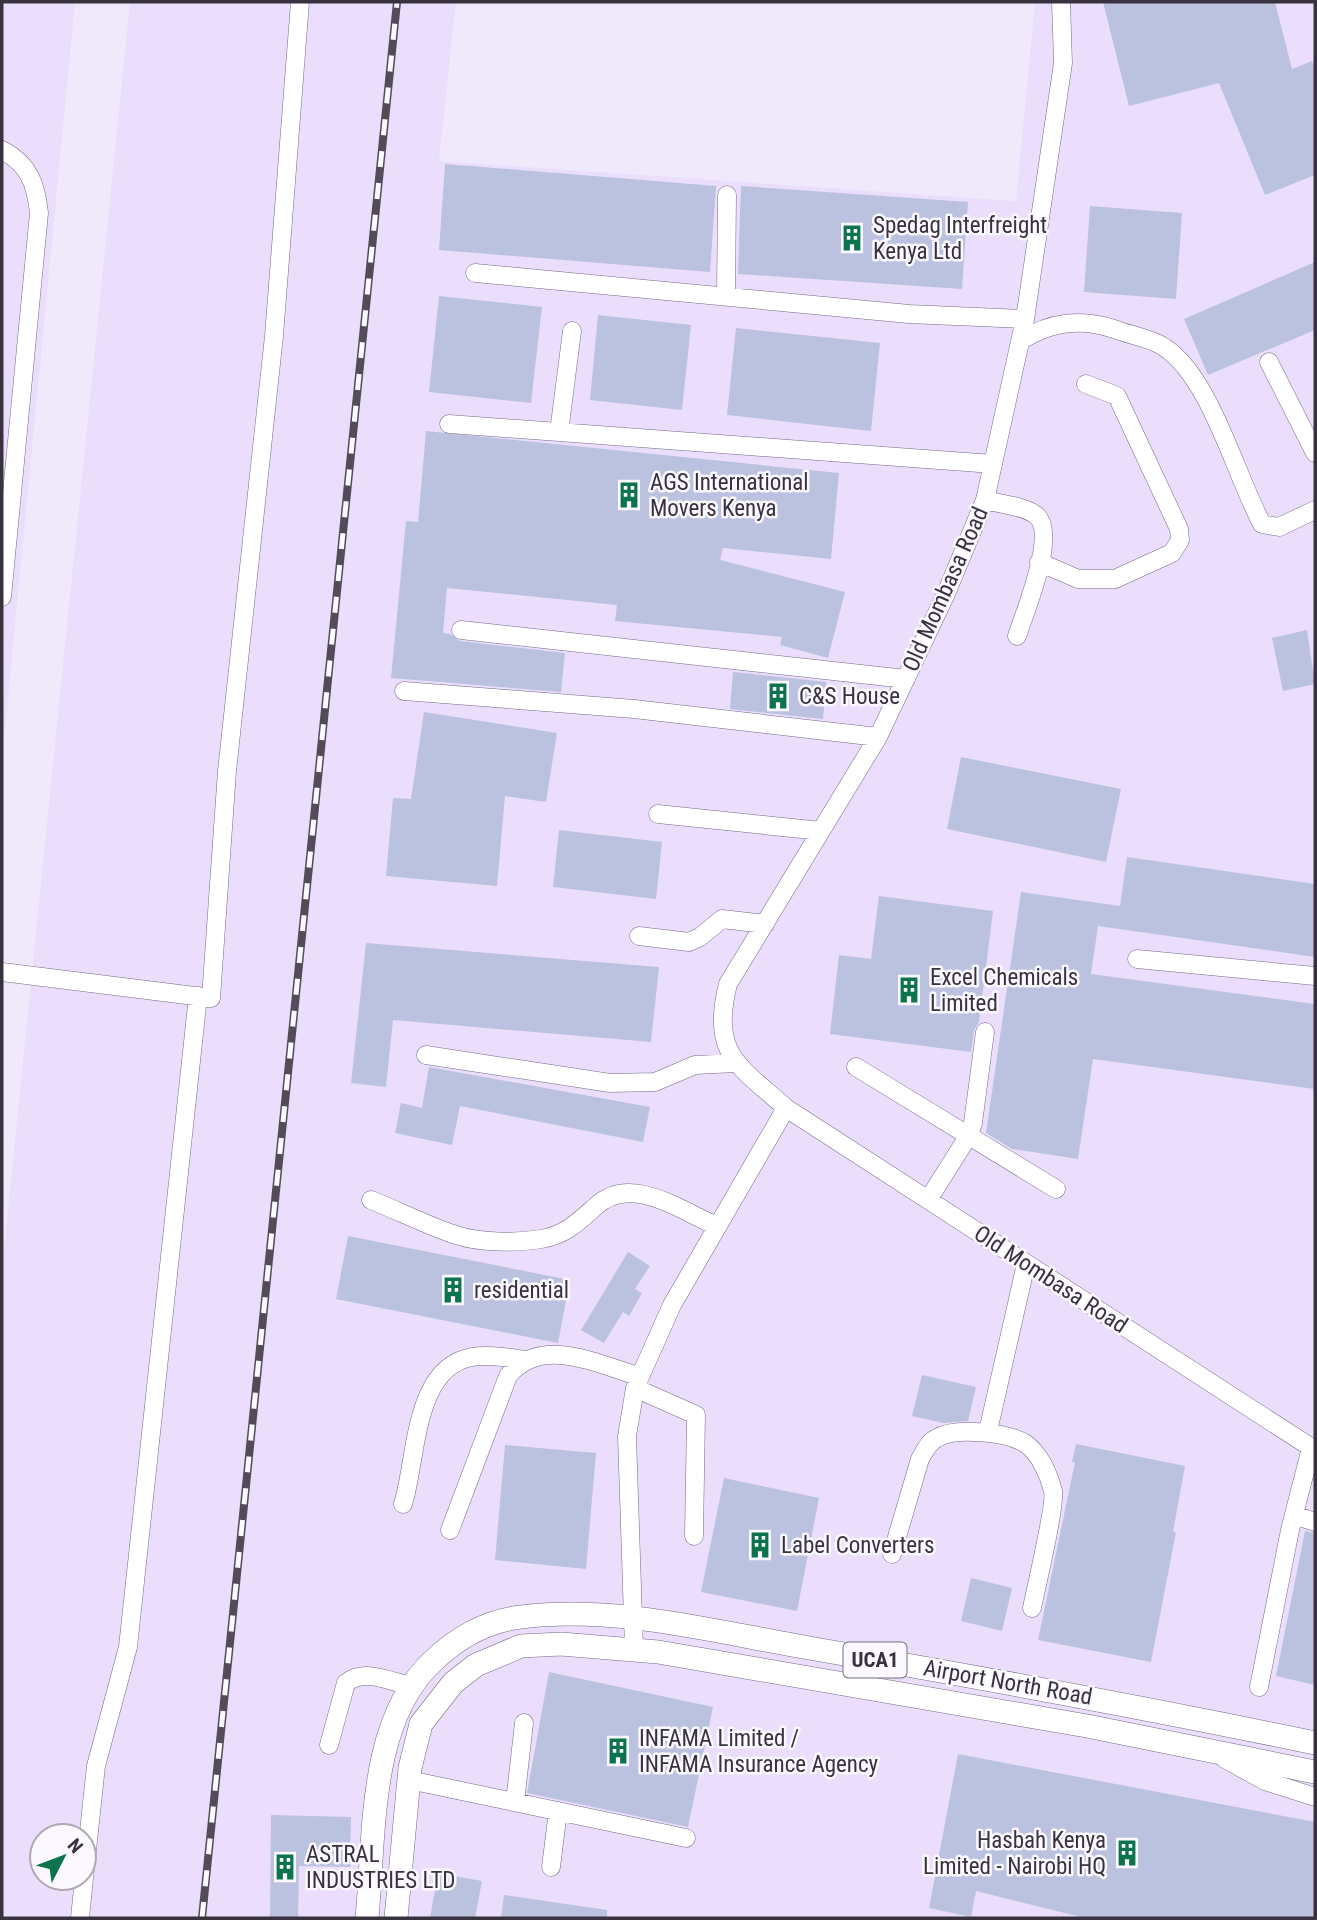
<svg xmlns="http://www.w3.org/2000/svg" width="1317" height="1920" font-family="'Roboto Condensed',sans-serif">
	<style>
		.built { fill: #eadefc; fill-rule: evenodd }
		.building { fill: #bbc2e0 }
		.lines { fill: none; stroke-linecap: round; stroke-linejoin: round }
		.minor-casing { stroke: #746984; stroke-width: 19 }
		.major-casing { stroke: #746984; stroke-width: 24 }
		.minor { stroke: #fff; stroke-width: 18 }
		.major { stroke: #fff; stroke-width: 23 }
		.rail-casing { stroke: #524c59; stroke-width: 8 }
		.rail { stroke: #fbf9ff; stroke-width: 5; stroke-dasharray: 16; stroke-linecap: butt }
		.labels { text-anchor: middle; stroke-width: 5; stroke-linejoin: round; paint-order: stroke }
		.shield { fill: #fbf9ff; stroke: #726e78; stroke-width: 2 }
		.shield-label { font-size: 21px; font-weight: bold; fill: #37323e }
		.poi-label { font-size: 23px; fill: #37323e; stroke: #fbf9ff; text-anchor: start }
		.street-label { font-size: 23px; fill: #37323e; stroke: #fbf9ff }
	</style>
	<rect width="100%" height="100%" fill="#f0e9fb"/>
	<!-- built -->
	<path class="built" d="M2 2H75L2 760Z
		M130 2H456L439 161 1016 201 1035 2H1315V1918H2V1269ZM42 1836H84V1878H42Z"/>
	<!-- building -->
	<path class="building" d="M1103 2H1275L1292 69 1312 61 1315 69V175L1265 195 1219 83 1129 106Z
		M445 164 716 186 710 272 439 250Z
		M741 186 968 202 962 289 738 274Z
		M1090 206 1182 213 1176 299 1084 292Z
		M1315 262V330L1208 375 1184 319Z
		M439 296 542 307 531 403 429 392Z
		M598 315 691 325 682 410 590 400Z
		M736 328 880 343 871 431 727 415Z
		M426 431 839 473 831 559 723 548 720 560 845 592 828 658 780 645 782 637 615 621 617 605 447 588 443 633 450 634 460 641 565 653 561 692 391 678 406 521 418 522Z
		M1307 630 1315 684 1283 691 1272 638Z
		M733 672 826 682 823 719 730 709Z
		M424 712 557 733 546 802 505 796 497 886 386 876 393 798 411 799Z
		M961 757 1121 789 1106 862 947 829Z
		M559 830 662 842 656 899 553 887Z
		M1127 857 1315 884V957L1098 926 1091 974 1315 1004V1089L1093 1059 1078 1159 1012 1149 986 1133 1021 892 1120 906Z
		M879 896 993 911 979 1022 974 1030 971 1052 830 1034 839 955 871 959Z
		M366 943 659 967 651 1042 393 1020 386 1087 351 1083Z
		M429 1067 650 1107 643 1142 460 1106 452 1145 395 1133 401 1103 422 1108Z
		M348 1236 570 1280 558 1343 336 1299Z
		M628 1252 650 1266 635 1289 642 1293 629 1316 623 1312 604 1343 581 1330Z
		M922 1375 976 1387 968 1421 943 1423 912 1416Z
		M1076 1444 1185 1466 1173 1532H1176L1151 1662 1038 1640 1075 1462H1072Z
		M505 1445 596 1453 586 1569 495 1560Z
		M724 1478 819 1498 797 1611 701 1592Z
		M1305 1531 1315 1533V1685L1276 1676Z
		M971 1578 1012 1588 1002 1631 961 1621Z
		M549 1672 713 1707 688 1827 527 1793Z
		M958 1754 1315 1822V1918H1085L976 1891 971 1917 929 1908Z
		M271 1815 351 1817 350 1867 299 1866 298 1918H270Z
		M438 1873 482 1881 475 1918H430Z
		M504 1895 607 1910V1918H501Z"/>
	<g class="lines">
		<!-- minor casing -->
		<g class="minor-casing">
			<path id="minor" d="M1061 2 1063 63 1025 319 985 500 945 596 878 737 728 984C710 1054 739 1066 786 1108L1315 1450
				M2 150C29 164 36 184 39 213L2 597
				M475 273 909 314 1025 319
				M726 296 727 195
				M1022 340C1050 322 1082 318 1114 329 1129 335 1151 338 1164 347 1211 378 1235 474 1262 524L1279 527 1315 510
				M1269 362 1315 453
				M449 424 993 464
				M559 432 572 331
				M985 500C1000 504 1026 506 1037 516 1057 535 1025 612 1017 636
				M1039 562 1078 579H1115L1172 553 1180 540 1179 529 1117 396 1086 384
				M461 630 906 679
				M404 691 634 709 878 737
				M658 814 821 831
				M639 936 689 942 700 937 722 919 765 924
				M1137 959 1315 976
				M2 972 211 998 227 771 274 336 300 2
				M426 1055 610 1083 655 1082 695 1065 736 1063
				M856 1067 1056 1189
				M371 1200C399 1211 428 1226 456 1235 479 1243 517 1243 541 1239 565 1235 577 1223 595 1207 630 1173 679 1210 717 1226
				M928 1200 969 1135 973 1123 985 1032
				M635 1388 696 1415 694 1536
				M988 1431 1026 1264
				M403 1504C417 1460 413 1367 472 1357 489 1354 509 1358 526 1360
				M1294 1515 1315 1522
				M450 1530 508 1376C541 1335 597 1364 638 1376
				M892 1554 920 1459C925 1451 928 1442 937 1438 955 1427 1008 1432 1026 1444 1040 1454 1049 1475 1053 1491 1056 1504 1036 1588 1032 1608
				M634 1648 627 1436 635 1388 672 1305 786 1108
				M1259 1687 1290 1530 1311 1448
				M329 1745 346 1683C364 1668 389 1681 410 1686
				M1225 1759 1265 1781 1315 1797
				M409 1780 686 1838
				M515 1802 524 1723
				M551 1867 558 1811
				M84 1878 96 1766 128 1647 198 996
				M80 1918 84 1878"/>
		</g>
		<!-- major casing -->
		<g class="major-casing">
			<path id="major" d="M367 1918C375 1835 368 1721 433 1661 457 1638 487 1621 521 1617 616 1605 716 1632 809 1648 978 1677 1147 1708 1315 1743
				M396 1918 410 1768 421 1724 453 1683 476 1665 521 1646 561 1644 658 1652 1087 1726 1315 1772"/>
		</g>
		<!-- minor -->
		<use href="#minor" class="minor"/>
		<!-- major -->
		<use href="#major" class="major"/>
		<!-- rail casing -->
		<g class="rail-casing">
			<path id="rail" d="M202 1918 397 2"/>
		</g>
		<!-- rail -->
		<use href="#rail" class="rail"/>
	</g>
	<!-- icons -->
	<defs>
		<g id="building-bare" transform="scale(2.1)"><path d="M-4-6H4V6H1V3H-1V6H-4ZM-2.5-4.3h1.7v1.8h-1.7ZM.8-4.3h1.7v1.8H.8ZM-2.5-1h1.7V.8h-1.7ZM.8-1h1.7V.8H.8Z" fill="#0c744c" stroke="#fbf9ff" stroke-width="2.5" paint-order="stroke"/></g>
	</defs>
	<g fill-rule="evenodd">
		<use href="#building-bare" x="852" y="238"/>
		<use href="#building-bare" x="629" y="495"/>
		<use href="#building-bare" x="778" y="696"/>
		<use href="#building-bare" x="909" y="990"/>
		<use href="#building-bare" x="453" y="1290"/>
		<use href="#building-bare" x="760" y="1545"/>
		<use href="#building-bare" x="618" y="1751"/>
		<use href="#building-bare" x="1127" y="1853"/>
		<use href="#building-bare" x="285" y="1867"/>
	</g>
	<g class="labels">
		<!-- shield labels -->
		<rect class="shield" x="843.5" y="1642.5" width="63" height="35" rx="5"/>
		<g class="shield-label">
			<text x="875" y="1667">UCA1</text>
		</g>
		<!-- poi labels -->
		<g class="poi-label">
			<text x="873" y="233">Spedag Interfreight<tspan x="873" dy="26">Kenya Ltd</tspan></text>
			<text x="650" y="490">AGS International<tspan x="650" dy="26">Movers Kenya</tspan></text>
			<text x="799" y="704">C&amp;S House</text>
			<text x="930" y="985">Excel Chemicals<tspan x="930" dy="26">Limited</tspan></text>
			<text x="474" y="1298">residential</text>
			<text x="781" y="1553">Label Converters</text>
			<text x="639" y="1746">INFAMA Limited /<tspan x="639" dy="26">INFAMA Insurance Agency</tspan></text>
			<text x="1106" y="1848" text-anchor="end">Hasbah Kenya<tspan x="1106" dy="26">Limited - Nairobi HQ</tspan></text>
			<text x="306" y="1862">ASTRAL<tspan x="306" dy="26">INDUSTRIES LTD</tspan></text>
		</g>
		<!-- street labels -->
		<g class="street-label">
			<text transform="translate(945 589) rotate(-66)" y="8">Old Mombasa Road</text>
			<text transform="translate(1051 1279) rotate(33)" y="8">Old Mombasa Road</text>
			<text transform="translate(1008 1682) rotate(10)" y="8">Airport North Road</text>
		</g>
	</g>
	<!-- border -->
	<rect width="1317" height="1920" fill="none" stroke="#37323e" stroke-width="7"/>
	<!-- north arrow -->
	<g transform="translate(63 1857) rotate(48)"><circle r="33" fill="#fbf9ff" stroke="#ada9b2" stroke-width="2"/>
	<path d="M0-5L12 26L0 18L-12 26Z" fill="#0c744c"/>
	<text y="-10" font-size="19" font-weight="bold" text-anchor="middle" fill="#37323e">N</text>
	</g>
</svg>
